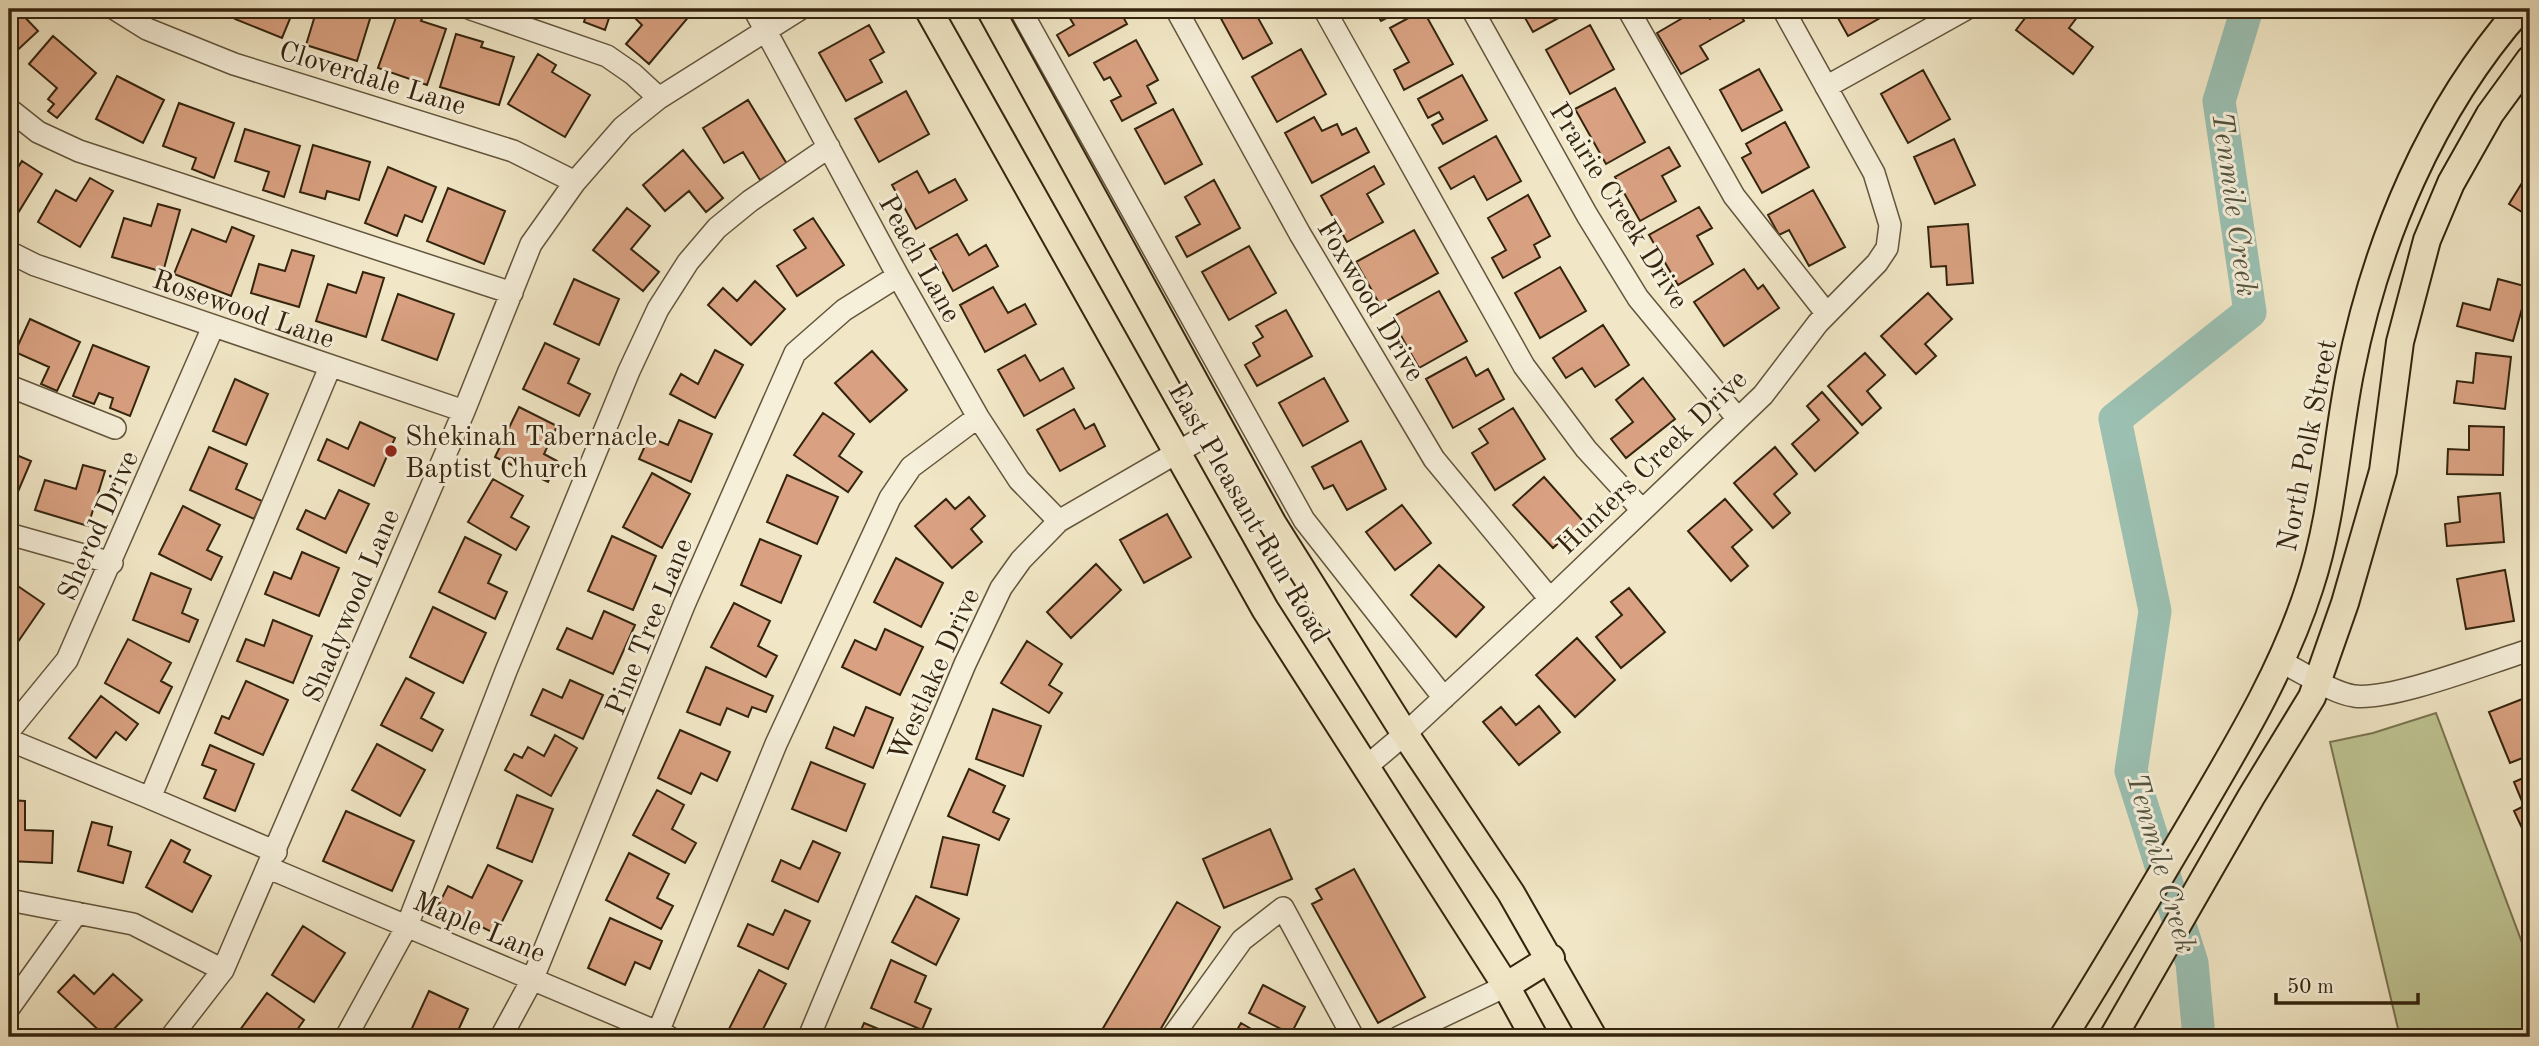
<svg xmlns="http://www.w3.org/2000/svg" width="2539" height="1046" font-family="'Old Standard TT',serif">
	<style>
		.green { fill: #bec492; stroke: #797450; stroke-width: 2 }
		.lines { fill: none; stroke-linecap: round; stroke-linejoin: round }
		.river { stroke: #9bc0b2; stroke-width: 33 }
		.building { fill: #d9a181; stroke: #34240e; stroke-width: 2 }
		.minor-casing { stroke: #63553c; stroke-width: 24 }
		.major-casing { stroke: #34240e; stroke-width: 30 }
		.minor { stroke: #f6efda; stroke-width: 21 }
		.major { stroke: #f1e7c6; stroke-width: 26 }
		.poi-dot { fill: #8f2418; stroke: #f6efda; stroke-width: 2.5 }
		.labels { text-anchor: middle; stroke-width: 6; stroke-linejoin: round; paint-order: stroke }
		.street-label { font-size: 28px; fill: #34240e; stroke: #f6efda }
		.poi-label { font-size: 28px; fill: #34240e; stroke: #f6efda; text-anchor: start }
		.water-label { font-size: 30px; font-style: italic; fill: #53533f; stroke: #f6efda }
	</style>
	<rect width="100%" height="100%" fill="#f1e7c6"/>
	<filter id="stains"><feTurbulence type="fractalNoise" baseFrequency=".00286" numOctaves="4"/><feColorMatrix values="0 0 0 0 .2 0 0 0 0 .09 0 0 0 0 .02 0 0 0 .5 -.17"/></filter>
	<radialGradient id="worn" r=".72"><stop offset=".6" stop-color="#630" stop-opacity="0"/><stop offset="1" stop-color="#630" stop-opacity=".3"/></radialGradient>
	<!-- green -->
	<path class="green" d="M2436 713 2530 964V1037H2400L2330 742 2373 733Z"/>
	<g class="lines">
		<!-- river -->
		<path class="river" d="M2199 1037 2192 963 2131 771 2155 611 2115 419 2250 312 2219 101 2247 9"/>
	</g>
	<!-- building -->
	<path class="building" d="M9 9H17L38 31 9 58Z
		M239 9H294L282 38 235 19Z
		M317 9 346 15 348 9H373L357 61 306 45Z
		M399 9H426L421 21 446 29 427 85 378 68Z
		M588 9H612L605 30 584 22Z
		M626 9H684L691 14 649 64 626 44 642 25Z
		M1073 9H1119L1127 24 1069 56 1057 35 1074 25 1066 12Z
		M1230 9H1276L1258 18 1272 43 1243 59 1219 15Z
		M1374 9H1404L1381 21Z
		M1520 9H1575L1533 32Z
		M1698 9H1704L1710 19 1728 9H1737L1744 21 1700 46 1708 59 1681 74 1657 33Z
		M1833 9H1887L1889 13 1848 36Z
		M2032 9H2076L2081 12 2069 28 2093 47 2073 74 2016 30Z
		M1423 10 1453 64 1404 90 1394 70 1409 62 1390 28Z
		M869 25 884 52 870 60 882 82 846 101 819 53Z
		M1590 25 1614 69 1570 94 1546 50Z
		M456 34 483 42 481 47 514 57 499 105 440 87Z
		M53 36 96 73 57 118 48 111 54 104 48 99 57 88 29 64Z
		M1136 40 1158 80 1147 86 1156 103 1122 121 1111 101 1121 96 1110 77 1104 80 1094 63Z
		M1301 49 1326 94 1277 122 1252 77Z
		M538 54 556 65 552 72 590 95 565 137 508 104Z
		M1759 69 1782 110 1742 131 1720 90Z
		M1923 70 1950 119 1908 143 1881 94Z
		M1462 75 1487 120 1443 144 1432 125 1443 119 1439 112 1428 118 1418 99Z
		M117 76 164 100 143 143 96 119Z
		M1615 88 1645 142 1606 164 1575 109Z
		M906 91 929 134 879 162 855 119Z
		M748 100 787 164 760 180 743 152 724 163 703 128Z
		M179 103 234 123 214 178 192 169 196 158 163 146Z
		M1173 109 1202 164 1165 184 1135 129Z
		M1314 117 1322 131 1337 124 1342 135 1356 128 1369 152 1312 183 1285 133Z
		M1785 122 1809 167 1762 193 1742 158 1751 153 1746 144Z
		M245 129 300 146 284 197 263 190 269 172 235 161Z
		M1496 136 1521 181 1487 200 1474 176 1451 189 1439 168Z
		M1954 139 1975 185 1935 204 1914 157Z
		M313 145 370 162 359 200 327 191 325 199 300 192Z
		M1669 147 1680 166 1662 176 1676 201 1640 221 1615 177Z
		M683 150 723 198 706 212 689 191 665 211 643 185Z
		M22 161 42 174 18 213 9 207V168L15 172Z
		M1374 166 1384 184 1367 194 1383 222 1347 242 1321 196Z
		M388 167 436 187 422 222 405 215 397 236 365 223Z
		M2530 170V217L2509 204Z
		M917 171 929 193 955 179 967 200 916 229 892 185Z
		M90 178 113 191 80 247 38 222 56 190 76 201Z
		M1214 180 1240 228 1187 257 1176 237 1200 224 1185 197Z
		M448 188 505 211 484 264 427 241Z
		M1813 190 1845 247 1809 266 1789 230 1779 235 1768 215Z
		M1528 195 1550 236 1534 245 1540 257 1503 278 1492 258 1506 250 1488 218Z
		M158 204 180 210 163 272 112 257 124 218 151 226Z
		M1699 207 1712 228 1697 236 1713 264 1678 285 1649 235Z
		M627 208 650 226 631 249 659 272 643 291 593 250Z
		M813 218 844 265 797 296 777 266 806 248 794 230Z
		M1968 224 1973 283 1947 285 1946 266 1931 267 1928 227Z
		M232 227 254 236 231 296 174 274 192 229 226 242Z
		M1414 230 1438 273 1380 305 1356 262Z
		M957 234 969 255 986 245 998 266 953 291 930 249Z
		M1249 246 1276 293 1229 320 1202 272Z
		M292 250 314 256 299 307 251 293 259 264 285 271Z
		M1560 267 1586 311 1540 338 1515 293Z
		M1744 269 1758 289 1763 285 1779 308 1724 346 1694 302Z
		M363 272 384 278 366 337 316 321 328 284 356 293Z
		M574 279 619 299 599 345 554 324Z
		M2498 279 2528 287 2513 341 2457 326 2463 303 2490 310Z
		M755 281 785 309 751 345 708 305 723 288 737 301Z
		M993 287 1008 313 1025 304 1036 324 985 352 960 305Z
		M1439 291 1467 341 1419 368 1391 318Z
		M1928 293 1952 319 1925 344 1936 356 1916 374 1881 336Z
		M398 294 454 314 437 360 382 340Z
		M1286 310 1312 356 1257 386 1245 365 1260 356 1253 343 1263 337 1256 326Z
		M30 319 80 342 57 391 41 384 49 367 15 352Z
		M1603 325 1629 365 1595 387 1582 368 1566 378 1553 358Z
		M545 343 579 359 568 383 590 394 579 416 523 389Z
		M93 345 149 367 130 416 110 408 113 398 99 393 94 404 73 396Z
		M715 350 743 365 715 418 670 394 681 374 698 384Z
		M872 351 907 390 870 422 835 383Z
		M1865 353 1885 375 1867 391 1881 408 1862 425 1828 386Z
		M2476 353 2511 357 2505 409 2454 403 2457 381 2473 383Z
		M1025 355 1040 381 1063 368 1074 388 1024 416 998 370Z
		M1466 357 1476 376 1488 369 1504 399 1453 428 1426 379Z
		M1324 378 1348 421 1303 446 1279 403Z
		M1643 378 1675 419 1626 458 1611 439 1633 422 1616 400Z
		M235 379 268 394 246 445 213 431Z
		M1822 392 1858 433 1815 471 1792 444 1819 420 1807 406Z
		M519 407 557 426 544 454 557 461 548 482 495 457Z
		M1513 408 1545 459 1495 490 1472 453 1488 443 1479 429Z
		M1074 409 1085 429 1094 424 1105 446 1060 471 1037 430Z
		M823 413 854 434 839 456 862 472 848 492 794 455Z
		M679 420 712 434 691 482 639 459 649 437 668 445Z
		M360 422 395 438 374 486 318 460 327 439 348 449Z
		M2469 426 2504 427 2503 475 2447 474 2448 449 2469 450Z
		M1361 441 1386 489 1347 510 1333 485 1324 489 1312 467Z
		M209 447 247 464 236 489 262 501 254 519 190 490Z
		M1775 447 1797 474 1774 494 1790 513 1773 528 1734 483Z
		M9 452 31 461 14 501 9 498Z
		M83 465 105 471 88 526 35 510 45 480 76 489Z
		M652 473 690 494 662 548 623 527Z
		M787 475 838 497 817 544 767 522Z
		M1544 477 1583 521 1553 548 1513 505Z
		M493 479 523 496 511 517 529 527 516 550 468 522Z
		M339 490 369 504 346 553 297 529 306 510 325 519Z
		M2500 493 2504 542 2447 546 2445 524 2460 522 2458 497Z
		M969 497 985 516 971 529 982 542 952 568 915 526 946 499 955 509Z
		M1725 499 1752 530 1732 547 1748 566 1731 581 1688 531Z
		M1402 505 1431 543 1395 570 1366 532Z
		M183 506 220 525 207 550 222 557 211 580 159 554Z
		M1167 514 1191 557 1144 583 1120 540Z
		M612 536 656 556 633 610 588 591Z
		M465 537 501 555 488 583 507 592 495 619 439 592Z
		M760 539 801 556 781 603 741 585Z
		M302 552 339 568 319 616 265 594 274 572 291 579Z
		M896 558 943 583 921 627 874 602Z
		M1096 564 1121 590 1071 638 1047 612Z
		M1439 565 1484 607 1456 637 1411 595Z
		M2505 570 2514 621 2466 629 2457 579Z
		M151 573 191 589 182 613 198 620 189 642 133 620Z
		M9 580 44 604 11 652 9 651Z
		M1629 588 1665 632 1621 668 1596 637 1622 615 1611 602Z
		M734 603 770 621 758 646 777 656 766 677 711 647Z
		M433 607 486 633 463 683 410 657Z
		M604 611 635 625 613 674 557 649 567 628 592 639Z
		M273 620 312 636 293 683 237 661 246 639 264 646Z
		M885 629 923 647 900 695 842 667 855 640 876 650Z
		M1577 638 1615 680 1575 717 1536 675Z
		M128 639 171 663 161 681 172 687 159 713 105 683Z
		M1027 641 1062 664 1049 685 1062 693 1049 713 1001 683Z
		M706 667 773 696 766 712 752 707 748 717 727 708 720 725 687 712Z
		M406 678 434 693 421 718 443 730 432 751 381 725Z
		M570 680 603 695 583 739 531 715 543 689 562 698Z
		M246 681 288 700 263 755 215 733 222 716 229 719Z
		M101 696 138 724 126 740 116 732 96 758 69 738Z
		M2530 696V755L2510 763 2489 712Z
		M1539 706 1560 732 1519 765 1483 722 1501 707 1516 725Z
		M866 707 893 718 873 768 826 748 834 727 854 736Z
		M993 709 1041 726 1023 776 976 759Z
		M680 730 730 752 717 781 701 773 691 794 658 778Z
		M555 735 577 748 551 796 505 770 514 754 522 758 528 747 544 756Z
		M377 744 425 770 400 816 352 790Z
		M210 745 254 764 235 811 204 798 216 770 202 765Z
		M811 762 865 784 846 831 792 809Z
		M969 769 1005 786 993 812 1009 819 999 840 948 816Z
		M2530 775V825L2522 828 2514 811 2524 806 2514 782Z
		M657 790 684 805 672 829 696 843 685 863 633 835Z
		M517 795 553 809 532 862 497 848Z
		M9 800 25 801V830L53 831 52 863 9 861Z
		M346 811 414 841 392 891 323 861Z
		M92 822 112 827 108 845 131 852 123 883 78 871Z
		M1270 829 1292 879 1224 908 1203 859Z
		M943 837 979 845 967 895 931 887Z
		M171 840 190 850 184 862 211 876 192 912 146 887Z
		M813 841 840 853 818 902 772 881 781 860 800 869Z
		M629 853 669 874 657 898 673 906 661 929 606 900Z
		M488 865 522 881 496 934 438 906 448 886 472 898Z
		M1354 869 1425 997 1378 1023 1312 904 1322 899 1316 889Z
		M916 896 959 919 936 965 892 942Z
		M1177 902 1220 927 1156 1037H1114L1102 1030Z
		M785 910 810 921 788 969 738 946 748 924 773 935Z
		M610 918 662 941 650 969 635 962 625 985 588 968Z
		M303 926 345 953 314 1002 272 975Z
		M891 960 926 976 915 1002 931 1009 922 1030 871 1008Z
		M759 970 786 984 759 1037H744L729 1029Z
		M113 974 142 1000 106 1037 58 992 74 975 94 994Z
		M1263 985 1305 1007 1291 1034 1249 1013Z
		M429 991 468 1009 455 1037H408Z
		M267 993 304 1020 292 1037H241L237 1034Z
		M864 1023 898 1037H858Z
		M1241 1023 1265 1037H1233Z"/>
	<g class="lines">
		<!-- minor casing -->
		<g class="minor-casing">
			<path id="minor" d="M115 9 147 29 234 64 513 151 575 182
				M471 9 607 56 633 74 659 98
				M754 9 898 276 978 417 1019 480 1059 521
				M1020 9 1304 520 1444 698
				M1176 9 1300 234 1434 459 1550 599
				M1324 9 1524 366 1586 449 1642 510
				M1472 9 1587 215 1638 298 1738 419
				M1628 9 1734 196 1827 314
				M1826 87 1966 9
				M9 109 38 132 79 151 512 293
				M9 252 35 265 464 411
				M9 386 115 428
				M9 534 112 563
				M2281 662C2303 672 2330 692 2354 696 2392 701 2490 662 2530 650
				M9 731 67 660 213 327
				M9 740 150 798 330 367
				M1367 766 1405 734 1550 599 1763 395 1818 323 1877 263 1887 248 1890 225 1874 173 1783 9
				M150 798 276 852
				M269 868 669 1037
				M9 900 133 924 223 970
				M9 1008 77 913
				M171 1037 223 970 464 411 531 244 575 182 623 127 659 98 800 9
				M346 1037 407 926 506 671 629 371 658 309 688 262 717 228 750 201 829 147
				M501 1037 533 978 684 605 795 353 844 310 898 276
				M656 1037 776 744 890 498 911 467 978 417
				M809 1037 965 664 1001 588 1021 560 1059 521 1221 427
				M1172 1037 1242 940 1283 908 1353 1037
				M1399 1037 1506 986"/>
		</g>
		<!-- major casing -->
		<g class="major-casing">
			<path id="major" d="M928 9 1265 609 1506 986 1534 1037
				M990 9 1273 524 1405 734 1511 893 1593 1037
				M1506 986 1551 958
				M2063 1037C2106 969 2146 900 2187 831 2233 752 2282 674 2310 586 2333 516 2336 444 2350 373 2376 242 2431 110 2520 9
				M2113 1037 2251 797 2312 697 2345 603 2383 471 2400 342 2427 240 2451 183 2490 114 2530 59"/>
		</g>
		<!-- minor -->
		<use href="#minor" class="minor"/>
		<!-- major -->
		<use href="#major" class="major"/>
	</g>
	<!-- markers -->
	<circle class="poi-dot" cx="391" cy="451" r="7"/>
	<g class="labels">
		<!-- street labels -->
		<g class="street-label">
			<text transform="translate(373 77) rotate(17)" y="10">Cloverdale Lane</text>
			<text transform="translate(1620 205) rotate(58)" y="10">Prairie Creek Drive</text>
			<text transform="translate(921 258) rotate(61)" y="10">Peach Lane</text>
			<text transform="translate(1372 300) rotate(59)" y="10">Foxwood Drive</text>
			<text transform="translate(244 308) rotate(19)" y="10">Rosewood Lane</text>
			<text transform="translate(2306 445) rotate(-79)" y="10">North Polk Street</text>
			<text transform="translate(1651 461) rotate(-44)" y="10">Hunters Creek Drive</text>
			<text transform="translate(1250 512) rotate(60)" y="10">East Pleasant Run Road</text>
			<text transform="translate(97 525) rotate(-66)" y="10">Sherod Drive</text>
			<text transform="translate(350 605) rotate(-67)" y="10">Shadywood Lane</text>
			<text transform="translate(648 626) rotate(-68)" y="10">Pine Tree Lane</text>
			<text transform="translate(933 674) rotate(-66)" y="10">Westlake Drive</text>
			<text transform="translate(480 926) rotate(23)" y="10">Maple Lane</text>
		</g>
		<!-- poi labels -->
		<g class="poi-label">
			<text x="405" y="445">Shekinah Tabernacle<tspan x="405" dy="32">Baptist Church</tspan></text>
		</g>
		<!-- water labels -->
		<g class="water-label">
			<text transform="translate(2235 204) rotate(82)" y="10">Tenmile Creek</text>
			<text transform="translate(2162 863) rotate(74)" y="10">Tenmile Creek</text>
		</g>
	</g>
	<!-- margin -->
	<rect width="2539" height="1046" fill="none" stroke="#f1e7c6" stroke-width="35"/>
	<rect x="10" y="10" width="2518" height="1025" fill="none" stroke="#34240e" stroke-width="3.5"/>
	<rect x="18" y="18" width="2504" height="1011" fill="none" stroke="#34240e" stroke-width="2"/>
	<!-- scale -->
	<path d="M2276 993v10h142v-10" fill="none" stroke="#34240e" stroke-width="3.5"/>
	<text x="2287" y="993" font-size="21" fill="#34240e" stroke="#f6efda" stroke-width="5" paint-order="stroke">50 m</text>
	<rect width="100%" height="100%" filter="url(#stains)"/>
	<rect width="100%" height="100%" fill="url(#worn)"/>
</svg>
